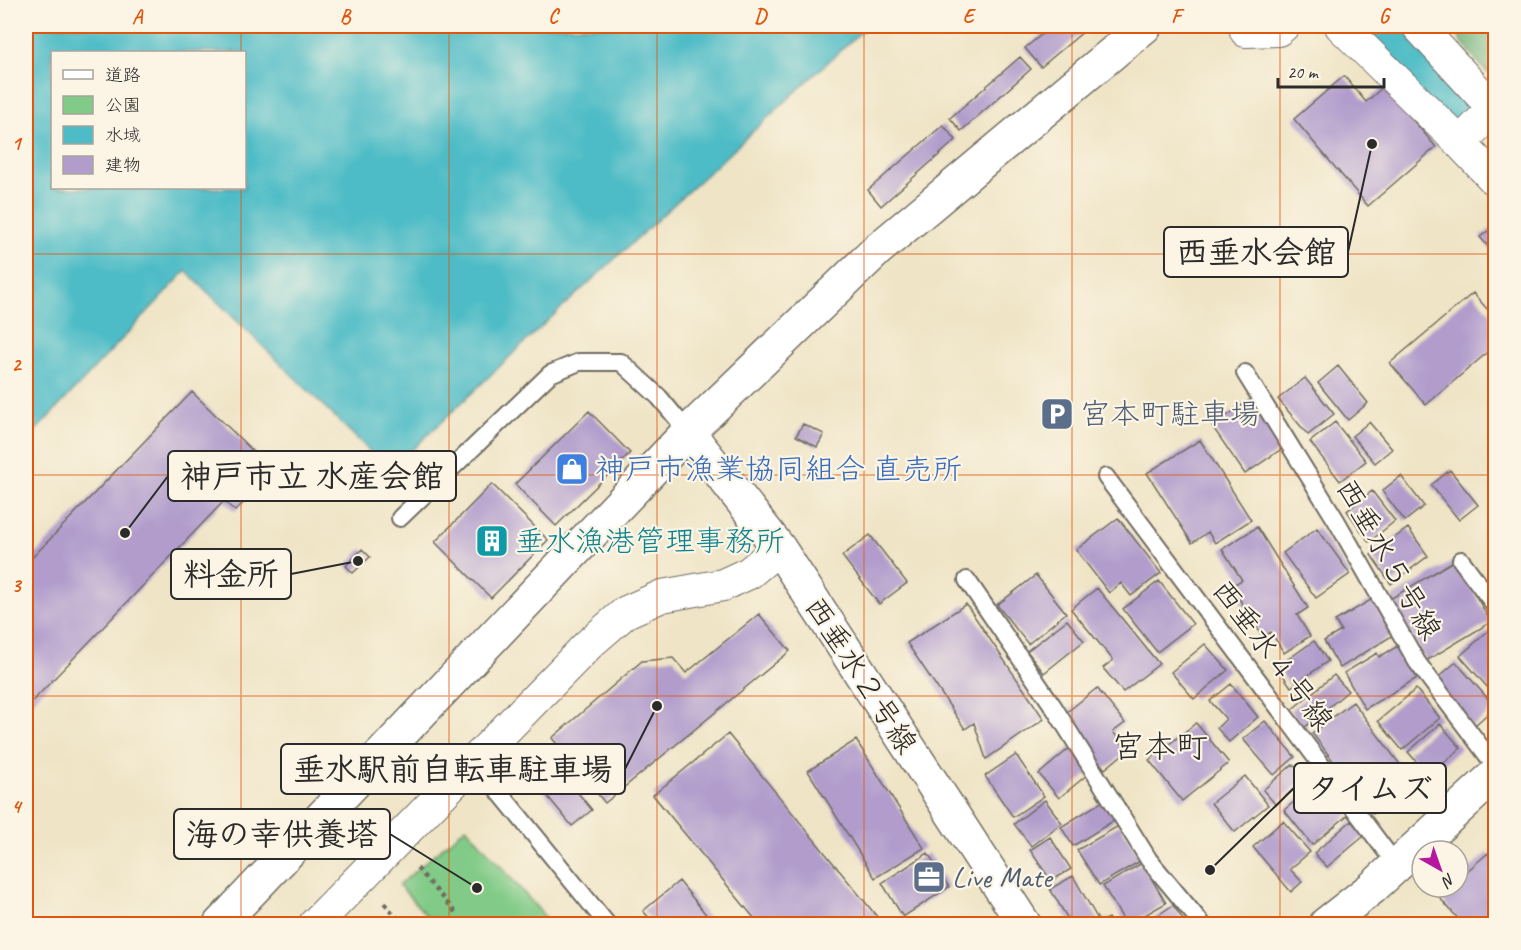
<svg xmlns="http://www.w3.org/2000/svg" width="1521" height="950" font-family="Caveat,'Klee One',sans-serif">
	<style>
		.green { fill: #81ca87; stroke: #567a59; stroke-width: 1.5 }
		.forest { fill: #68ae74; stroke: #4a6c50; stroke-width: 1.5 }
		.water { fill: #4ebcc6; stroke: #3c7478; stroke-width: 1.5; fill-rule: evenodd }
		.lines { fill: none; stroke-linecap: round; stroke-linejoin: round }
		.river { stroke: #4ebcc6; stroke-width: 64 }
		.building { fill: #b19ccc }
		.lane-casing { stroke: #706c61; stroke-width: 20 }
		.street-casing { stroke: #706c61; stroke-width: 34 }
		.secondary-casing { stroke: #706c61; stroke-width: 36 }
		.highway-casing { stroke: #706c61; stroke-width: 36 }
		.path { stroke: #706c61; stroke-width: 4; stroke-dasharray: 4.5 4.5; stroke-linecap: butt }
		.lane { stroke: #fff; stroke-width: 16 }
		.street { stroke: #fff; stroke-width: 32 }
		.secondary { stroke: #fff; stroke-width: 33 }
		.highway { stroke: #fff; stroke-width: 33 }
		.grid { fill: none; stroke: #df570e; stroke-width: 1.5; stroke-opacity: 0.55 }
		.labels { text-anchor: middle; stroke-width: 4.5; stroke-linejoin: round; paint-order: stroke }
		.service-label { font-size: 30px; fill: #4e5e75; stroke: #fcf5e5; text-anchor: start }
		.shop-label { font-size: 30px; fill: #366cbe; stroke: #fcf5e5; text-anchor: start }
		.culture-label { font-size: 30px; fill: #0d838f; stroke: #fcf5e5; text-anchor: start }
		.street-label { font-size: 30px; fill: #2b2b2b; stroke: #fcf5e5 }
		.neighbourhood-label { font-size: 32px; fill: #2b2b2b; stroke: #fcf5e5 }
		.leader { fill: none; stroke: #2b2b2b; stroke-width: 2 }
		.callout-dot { fill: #2b2b2b; stroke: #fcf5e5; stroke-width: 2 }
		.callout { fill: #fcf5e5; stroke: #2b2b2b; stroke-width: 2 }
		.callout-label { font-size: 32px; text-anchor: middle; font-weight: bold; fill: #2b2b2b }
		.neatline { fill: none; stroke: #df570e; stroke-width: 2 }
		.grid-label { font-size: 20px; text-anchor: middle; font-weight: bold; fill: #df570e }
	</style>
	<rect width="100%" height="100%" fill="#fcf5e5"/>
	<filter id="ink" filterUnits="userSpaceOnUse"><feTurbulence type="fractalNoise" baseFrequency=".0167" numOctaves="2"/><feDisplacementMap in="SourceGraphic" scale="12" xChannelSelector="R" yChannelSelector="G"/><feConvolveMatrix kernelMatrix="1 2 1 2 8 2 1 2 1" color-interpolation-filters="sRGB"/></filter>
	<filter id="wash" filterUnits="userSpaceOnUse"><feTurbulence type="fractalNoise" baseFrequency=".008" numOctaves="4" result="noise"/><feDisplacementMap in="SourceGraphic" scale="24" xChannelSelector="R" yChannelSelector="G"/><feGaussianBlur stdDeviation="1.35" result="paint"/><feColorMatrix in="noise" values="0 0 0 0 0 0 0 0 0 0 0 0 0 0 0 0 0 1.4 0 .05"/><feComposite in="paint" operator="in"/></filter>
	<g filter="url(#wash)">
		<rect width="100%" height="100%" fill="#efe4c6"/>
		<!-- green -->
		<path class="green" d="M466 827 546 918 538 924H434L399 885Z"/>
		<!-- forest -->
		<path class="forest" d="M1457 26H1495V74L1487 73 1460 41Z"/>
		<!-- water -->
		<path class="water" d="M26 26H867L541 327 390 471 186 271 26 441ZM52 52H244V188H52Z"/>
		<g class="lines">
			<!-- river -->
			<path class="river" d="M1379 26 1463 110"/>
		</g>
		<g id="blocks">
			<!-- building -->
			<path class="building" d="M1052 26H1090L1041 67 1025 48Z
				M1020 57 1031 69 961 131 950 118Z
				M1344 76 1366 102 1384 86 1436 147 1368 206 1294 119Z
				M943 125 956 140 881 206 868 190Z
				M1496 225V256L1480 237Z
				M1473 293 1496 319V345L1426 405 1390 363Z
				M1338 366 1368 403 1348 420 1318 383Z
				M1305 378 1334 414 1308 435 1278 399Z
				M192 392 263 461 245 479 256 490 235 511 224 501 26 708V564Z
				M1250 400 1283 448 1245 474 1212 426Z
				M589 411 630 453 556 526 515 484Z
				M1335 422 1366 461 1340 481 1310 442Z
				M1369 422 1392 449 1375 463 1352 436Z
				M803 424 824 434 817 447 796 436Z
				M1200 440 1251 520 1215 543 1208 532 1192 543 1147 473Z
				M1450 470 1478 505 1459 520 1431 485Z
				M1401 476 1424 506 1405 521 1382 491Z
				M492 484 548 540 491 598 435 542Z
				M1372 491 1395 521 1369 542 1347 511Z
				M1118 518 1161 573 1131 596 1121 583 1109 593 1076 550Z
				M1257 527 1308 608 1297 615 1310 636 1284 653 1271 632 1263 637 1231 586 1242 580 1222 549Z
				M1317 528 1350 574 1316 598 1283 553Z
				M1408 528 1428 556 1391 584 1371 555Z
				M870 535 907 583 879 604 842 556Z
				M362 549 370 557 353 573 346 566Z
				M1455 560 1491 622 1426 661 1390 599Z
				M1036 575 1066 613 1028 644 997 605Z
				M1159 581 1193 624 1157 652 1123 609Z
				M1097 588 1159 664 1123 692 1103 668 1113 660 1071 609Z
				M1374 598 1395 634 1340 668 1324 641 1341 631 1335 621Z
				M966 604 1044 719 986 759 974 723 965 729 907 643Z
				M759 614 790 651 605 803 552 738 642 661 673 658 686 673Z
				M1067 620 1084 641 1044 673 1027 651Z
				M1496 624V697L1460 656Z
				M1314 641 1328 661 1291 687 1277 667Z
				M1205 644 1228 670 1194 699 1171 672Z
				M1398 646 1417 678 1365 709 1344 673 1377 653 1379 657Z
				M1456 662 1495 707 1473 727 1434 681Z
				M1334 675 1348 691 1304 728 1290 711Z
				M1231 684 1258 717 1229 742 1217 728 1226 719 1210 701Z
				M1097 688 1125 723 1113 732 1128 750 1105 769 1062 716Z
				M1416 689 1440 718 1402 750 1378 721Z
				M1353 702 1402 767 1382 783 1394 798 1373 814 1312 733Z
				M1265 721 1295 757 1274 775 1243 739Z
				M1196 723 1229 763 1182 801 1149 760Z
				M1440 724 1461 748 1429 776 1408 752Z
				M728 734 883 924H759L653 795Z
				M856 740 924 848 875 878 808 771Z
				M1072 746 1093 770 1059 798 1039 774Z
				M1016 755 1044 796 1013 817 985 776Z
				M1293 764 1305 779 1276 805 1263 790Z
				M560 771 592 810 572 826 540 787Z
				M1245 776 1268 805 1235 832 1211 803Z
				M1330 792 1349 814 1312 845 1284 810 1305 793 1315 805Z
				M1106 799 1118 818 1073 846 1061 827Z
				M1045 800 1062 823 1031 846 1014 824Z
				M1283 821 1310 852 1290 869 1302 882 1291 892 1253 847Z
				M1351 821 1364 836 1327 867 1314 853Z
				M1120 825 1142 860 1099 885 1077 850Z
				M1050 837 1071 869 1051 881 1030 850Z
				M928 853 949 887 903 917 882 883Z
				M1488 853 1496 862V924H1463L1438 896 1449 887H1458V879Z
				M1142 863 1166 903 1129 924H1126L1103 886Z
				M1073 876 1100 923 1108 918 1112 924H1071L1050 889Z
				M679 881 708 917 699 924H655L643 911Z
				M1173 905 1186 924H1149L1148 922Z"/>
		</g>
	</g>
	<g filter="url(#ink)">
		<use href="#blocks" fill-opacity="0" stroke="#706c61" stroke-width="1.5"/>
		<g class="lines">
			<!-- lane casing -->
			<g class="lane-casing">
				<path id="lane" d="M1245 373 1336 520 1417 662 1496 767
					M1106 477 1397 866
					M400 518 550 374 579 362H621L659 397 688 432
					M1461 560 1496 607
					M967 580 1053 706 1149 860 1202 924
					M474 761 607 924"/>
			</g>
			<!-- street casing -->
			<g class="street-casing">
				<path id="street" d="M1341 26 1460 143
					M1418 26 1493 108
					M1246 31 1278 30 1283 26
					M1496 106 1460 143 1496 181
					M315 924 589 644 626 612 662 596 723 585 749 573 779 548"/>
			</g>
			<!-- secondary casing -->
			<g class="secondary-casing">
				<path id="secondary" d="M688 432 779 548 1024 924
					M220 924 688 432 877 250 1145 26"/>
			</g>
			<!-- highway casing -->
			<g class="highway-casing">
				<path id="highway" d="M1326 924 1372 888 1496 774"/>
			</g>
			<!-- path -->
			<path class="path" d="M417 868 458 915
				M384 903 403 924"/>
			<!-- lane -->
			<use href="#lane" class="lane"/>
			<!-- street -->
			<use href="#street" class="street"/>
			<!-- secondary -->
			<use href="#secondary" class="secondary"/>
			<!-- highway -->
			<use href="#highway" class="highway"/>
		</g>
	</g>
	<!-- grid -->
	<path class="grid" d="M241 26V52M449 26V924M657 26V924M864 26V924M1072 26V924M1280 26V924M241 188V924M26 254H1496M26 475H1496M26 696H1496"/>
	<!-- icons -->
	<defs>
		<g id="parking-square" transform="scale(1.725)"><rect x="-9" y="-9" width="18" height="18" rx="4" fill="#5c6f8a" stroke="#fcf5e5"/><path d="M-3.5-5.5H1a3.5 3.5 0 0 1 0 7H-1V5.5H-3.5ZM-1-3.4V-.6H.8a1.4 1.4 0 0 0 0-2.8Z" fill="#fff"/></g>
		<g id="shop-square" transform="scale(1.725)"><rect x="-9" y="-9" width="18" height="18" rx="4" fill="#3f7fe0" stroke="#fcf5e5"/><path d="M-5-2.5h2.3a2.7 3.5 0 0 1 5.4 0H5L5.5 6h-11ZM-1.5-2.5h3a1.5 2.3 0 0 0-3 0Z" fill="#fff"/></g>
		<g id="building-square" transform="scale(1.725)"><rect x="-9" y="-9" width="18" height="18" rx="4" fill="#0f9aa8" stroke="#fcf5e5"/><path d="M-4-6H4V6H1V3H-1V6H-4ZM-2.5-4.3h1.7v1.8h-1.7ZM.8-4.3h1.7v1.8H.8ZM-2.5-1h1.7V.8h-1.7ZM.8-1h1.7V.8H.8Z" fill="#fff"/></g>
		<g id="office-square" transform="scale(1.725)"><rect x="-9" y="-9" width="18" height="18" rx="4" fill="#5c6f8a" stroke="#fcf5e5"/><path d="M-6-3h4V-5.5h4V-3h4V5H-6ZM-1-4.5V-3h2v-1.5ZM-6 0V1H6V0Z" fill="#fff"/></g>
	</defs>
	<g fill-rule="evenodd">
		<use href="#parking-square" x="1057" y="414"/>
		<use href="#shop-square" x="572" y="469"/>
		<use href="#building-square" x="492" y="541"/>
		<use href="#office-square" x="929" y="877"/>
	</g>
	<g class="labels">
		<!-- service labels -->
		<g class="service-label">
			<text x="1080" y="424">宮本町駐車場</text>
			<text x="952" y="887">Live Mate</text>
		</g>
		<!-- shop labels -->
		<g class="shop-label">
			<text x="595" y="479">神戸市漁業協同組合 直売所</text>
		</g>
		<!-- culture labels -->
		<g class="culture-label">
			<text x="515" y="551">垂水漁港管理事務所</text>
		</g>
		<!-- street labels -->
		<g class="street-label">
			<text transform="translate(1389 559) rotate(60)" y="10">西垂水５号線</text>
			<text transform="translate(1273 655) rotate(53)" y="10">西垂水４号線</text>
			<text transform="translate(861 675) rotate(57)" y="10">西垂水２号線</text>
		</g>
		<!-- neighbourhood labels -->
		<g class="neighbourhood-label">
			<text x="1160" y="757">宮本町</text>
		</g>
	</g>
	<!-- callouts -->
	<path class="leader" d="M1372 144L1348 252M125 533L168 476M358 561L291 574M657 706L625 769M1210 870L1294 788M477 888L390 834"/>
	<g class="callout-dot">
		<circle cx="1372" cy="144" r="6"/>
		<circle cx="125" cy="533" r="6"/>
		<circle cx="358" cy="561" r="6"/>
		<circle cx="657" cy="706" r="6"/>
		<circle cx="1210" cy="870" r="6"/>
		<circle cx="477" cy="888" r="6"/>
	</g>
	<g class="callout">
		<rect x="1164" y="227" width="184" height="50" rx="6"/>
		<rect x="168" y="451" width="288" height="50" rx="6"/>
		<rect x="171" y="549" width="120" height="50" rx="6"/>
		<rect x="281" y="744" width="344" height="50" rx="6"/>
		<rect x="1294" y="763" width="152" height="50" rx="6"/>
		<rect x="174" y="809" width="216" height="50" rx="6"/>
	</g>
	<g class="callout-label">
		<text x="1256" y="263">西垂水会館</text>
		<text x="312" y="487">神戸市立 水産会館</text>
		<text x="231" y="585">料金所</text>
		<text x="453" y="780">垂水駅前自転車駐車場</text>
		<text x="1370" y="799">タイムズ</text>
		<text x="282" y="845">海の幸供養塔</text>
	</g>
	<!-- margin -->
	<rect width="1521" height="950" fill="none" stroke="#fcf5e5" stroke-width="66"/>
	<!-- legend -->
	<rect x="51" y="51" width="195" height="138" fill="#fcf5e5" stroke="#a8a49b" stroke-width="1.5"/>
	<rect x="63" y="70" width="30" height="9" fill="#ffffff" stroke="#a8a49b" stroke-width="1.5"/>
	<text x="105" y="81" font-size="18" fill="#2b2b2b">道路</text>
	<rect x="63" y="96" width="30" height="18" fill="#81ca87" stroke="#a8a49b" stroke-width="1.5"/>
	<text x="105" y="111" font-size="18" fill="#2b2b2b">公園</text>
	<rect x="63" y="126" width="30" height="18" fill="#4ebcc6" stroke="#a8a49b" stroke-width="1.5"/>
	<text x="105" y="141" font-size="18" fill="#2b2b2b">水域</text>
	<rect x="63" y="156" width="30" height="18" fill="#b19ccc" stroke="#a8a49b" stroke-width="1.5"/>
	<text x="105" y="171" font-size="18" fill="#2b2b2b">建物</text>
	<!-- north arrow -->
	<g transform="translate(1440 869) rotate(140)"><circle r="28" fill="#fcf5e5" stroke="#a8a49b" stroke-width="1.5"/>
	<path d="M0-4.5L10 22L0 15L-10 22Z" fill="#b5179e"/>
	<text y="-9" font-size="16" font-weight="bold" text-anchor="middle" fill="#2b2b2b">N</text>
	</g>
	<!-- scale -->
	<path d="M1278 78v9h106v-9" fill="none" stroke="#2b2b2b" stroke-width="3"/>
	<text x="1287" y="78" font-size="18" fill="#2b2b2b" stroke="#fcf5e5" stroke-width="4.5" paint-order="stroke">20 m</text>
	<rect x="33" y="33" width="1455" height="884" class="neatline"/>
	<g class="grid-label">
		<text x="137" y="23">A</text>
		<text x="345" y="23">B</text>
		<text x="553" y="23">C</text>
		<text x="760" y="23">D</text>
		<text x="968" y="23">E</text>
		<text x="1176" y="23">F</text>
		<text x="1384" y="23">G</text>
		<text x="16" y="150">1</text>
		<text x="16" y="371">2</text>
		<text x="16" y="592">3</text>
		<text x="16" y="813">4</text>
	</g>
</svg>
